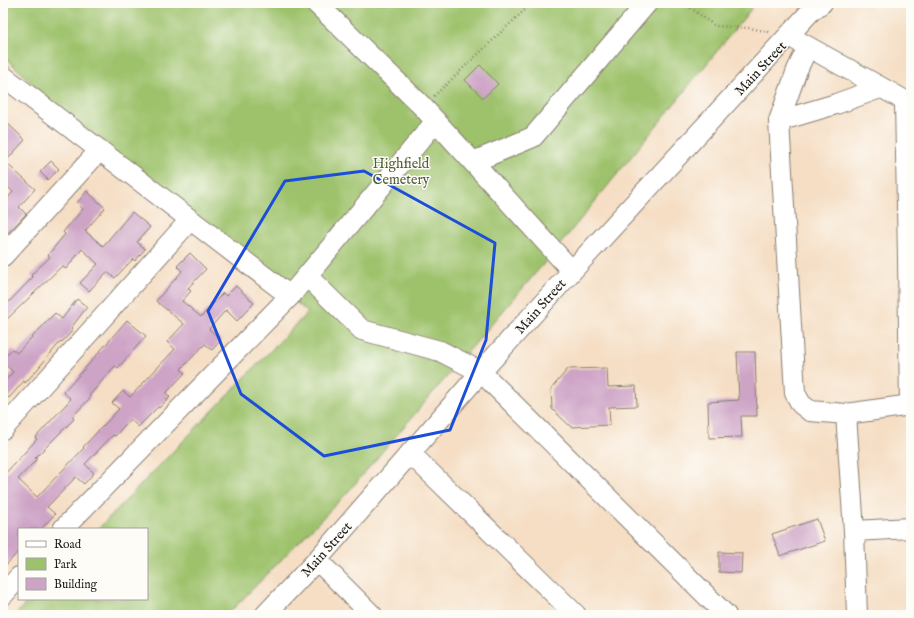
<svg xmlns="http://www.w3.org/2000/svg" width="914" height="618" font-family="'IM FELL English',serif">
	<style>
		.green { fill: #9ec26c; stroke: #5d6f44 }
		.building { fill: #cda3c6 }
		.lines { fill: none; stroke-linecap: round; stroke-linejoin: round }
		.minor-casing { stroke: #887d70; stroke-width: 22 }
		.path { stroke: #887d70; stroke-width: 2.5; stroke-dasharray: 1 3; stroke-linecap: butt }
		.minor { stroke: #fff; stroke-width: 20 }
		.marked { fill: none; stroke: #1d4ed8; stroke-width: 3; stroke-linejoin: round }
		.labels { text-anchor: middle; stroke-width: 3; stroke-linejoin: round; paint-order: stroke }
		.street-label { font-size: 14px; fill: #1c1c1c; stroke: #fdfcf7 }
		.park-label { font-size: 14px; fill: #505e3c; stroke: #fdfcf7 }
	</style>
	<rect width="100%" height="100%" fill="#fdfcf7"/>
	<filter id="ink" filterUnits="userSpaceOnUse"><feTurbulence type="fractalNoise" baseFrequency=".025" numOctaves="2"/><feDisplacementMap in="SourceGraphic" scale="8" xChannelSelector="R" yChannelSelector="G"/><feConvolveMatrix kernelMatrix="1 2 1 2 8 2 1 2 1" color-interpolation-filters="sRGB"/></filter>
	<filter id="wash" filterUnits="userSpaceOnUse"><feTurbulence type="fractalNoise" baseFrequency=".012" numOctaves="4" result="noise"/><feDisplacementMap in="SourceGraphic" scale="16" xChannelSelector="R" yChannelSelector="G"/><feGaussianBlur stdDeviation="0.9" result="paint"/><feColorMatrix in="noise" values="0 0 0 0 0 0 0 0 0 0 0 0 0 0 0 0 0 1.4 0 .05"/><feComposite in="paint" operator="in"/></filter>
	<g filter="url(#wash)">
		<rect width="100%" height="100%" fill="#f5dec4"/>
		<!-- green -->
		<path class="green" d="M3 3H756L558 247 347 493 227 615H15L30 599H147V529H98L308 312 103 153 3 55Z"/>
		<g id="blocks">
			<!-- building -->
			<path class="building" d="M480 65 498 84 483 98 465 80Z
				M3 119 25 140 5 162 35 189 19 207 26 214 3 238V203L13 192 3 182Z
				M51 161 59 169 48 180 40 172Z
				M87 191 105 208 85 231 103 246 132 212 150 227 137 242 145 249 135 261 133 259 115 278 107 272 89 291 80 283 98 264 82 249 66 269 62 266 3 323V308L33 277 31 275 50 257 48 255 65 234 63 232 83 209 77 203Z
				M190 253 206 269 188 288 191 291 182 301 201 317 223 293 226 296 236 286 254 303 237 321 226 310 209 329 221 340 212 350 205 344 181 369 185 373 166 393 170 397 159 408 158 407 138 427 130 419 115 436 113 435 85 464 94 473 84 484 76 477 47 507 55 514 41 529H19V551L3 568V476L37 439 35 438 71 399 63 392 73 381H74L127 320 146 336 118 368 115 366 89 396 91 397 72 417 74 419 35 458 37 459 18 479 37 497 84 448 83 447 119 409 112 403 123 391 130 397 175 349 167 342 184 324 156 301 182 271 177 266Z
				M77 299 87 307 71 328 73 330 62 342 61 341 36 371 25 383 24 381 9 398 3 393V383L13 372 3 362V359L12 349 17 353 55 313 62 319Z
				M737 352H755L757 416H741L742 437 709 438 708 402 739 400Z
				M607 368 608 387 636 386 637 406 609 407 610 425 571 427 552 409 551 389 568 369Z
				M817 519 825 541 780 556 772 534Z
				M719 552 742 553 741 573 719 572Z"/>
		</g>
	</g>
	<g filter="url(#ink)">
		<use href="#blocks" fill-opacity="0" stroke="#887d70" stroke-width="1"/>
		<g class="lines">
			<!-- minor casing -->
			<g class="minor-casing">
				<path id="minor" d="M316 3 422 106 572 271
					M796 40 911 104
					M808 47 797 70 779 121 795 393 801 404 810 411 846 414 911 405
					M3 76 290 296
					M905 102 908 258
					M779 121 836 104 880 88
					M473 162 533 137 647 3
					M3 256 99 151
					M307 276 362 330 440 351 481 372 726 615
					M910 405 908 258H911
					M846 414 854 531 857 615
					M3 429 190 220
					M410 453 576 615
					M63 529 290 296 436 121
					M854 531 911 528
					M317 560 372 615
					M3 595 19 577
					M265 615 317 560 481 372 572 271 811 11 822 3"/>
			</g>
			<!-- path -->
			<path class="path" d="M684 3 715 26 750 28 769 32
				M434 96 532 3"/>
			<!-- minor -->
			<use href="#minor" class="minor"/>
		</g>
	</g>
	<!-- marked area -->
	<path class="marked" d="M364 171 495 243 486 340 450 430 324 456 241 394 208 311 285 181Z"/>
	<g class="labels">
		<!-- street labels -->
		<g class="street-label">
			<text transform="translate(760 68) rotate(-47)" y="5">Main Street</text>
			<text transform="translate(540 306) rotate(-48)" y="5">Main Street</text>
			<text transform="translate(326 549) rotate(-48)" y="5">Main Street</text>
		</g>
		<!-- park labels -->
		<g class="park-label">
			<text x="401" y="168">Highfield<tspan x="401" dy="16">Cemetery</tspan></text>
		</g>
	</g>
	<!-- margin -->
	<rect width="914" height="618" fill="none" stroke="#fdfcf7" stroke-width="16"/>
	<!-- legend -->
	<rect x="18" y="528" width="130" height="72" fill="#fdfcf7" stroke="#a3a29f"/>
	<rect x="26" y="541" width="20" height="6" fill="#ffffff" stroke="#a3a29f"/>
	<text x="54" y="548" font-size="12" fill="#1c1c1c">Road</text>
	<rect x="26" y="558" width="20" height="12" fill="#9ec26c" stroke="#a3a29f"/>
	<text x="54" y="568" font-size="12" fill="#1c1c1c">Park</text>
	<rect x="26" y="578" width="20" height="12" fill="#cda3c6" stroke="#a3a29f"/>
	<text x="54" y="588" font-size="12" fill="#1c1c1c">Building</text>
</svg>
